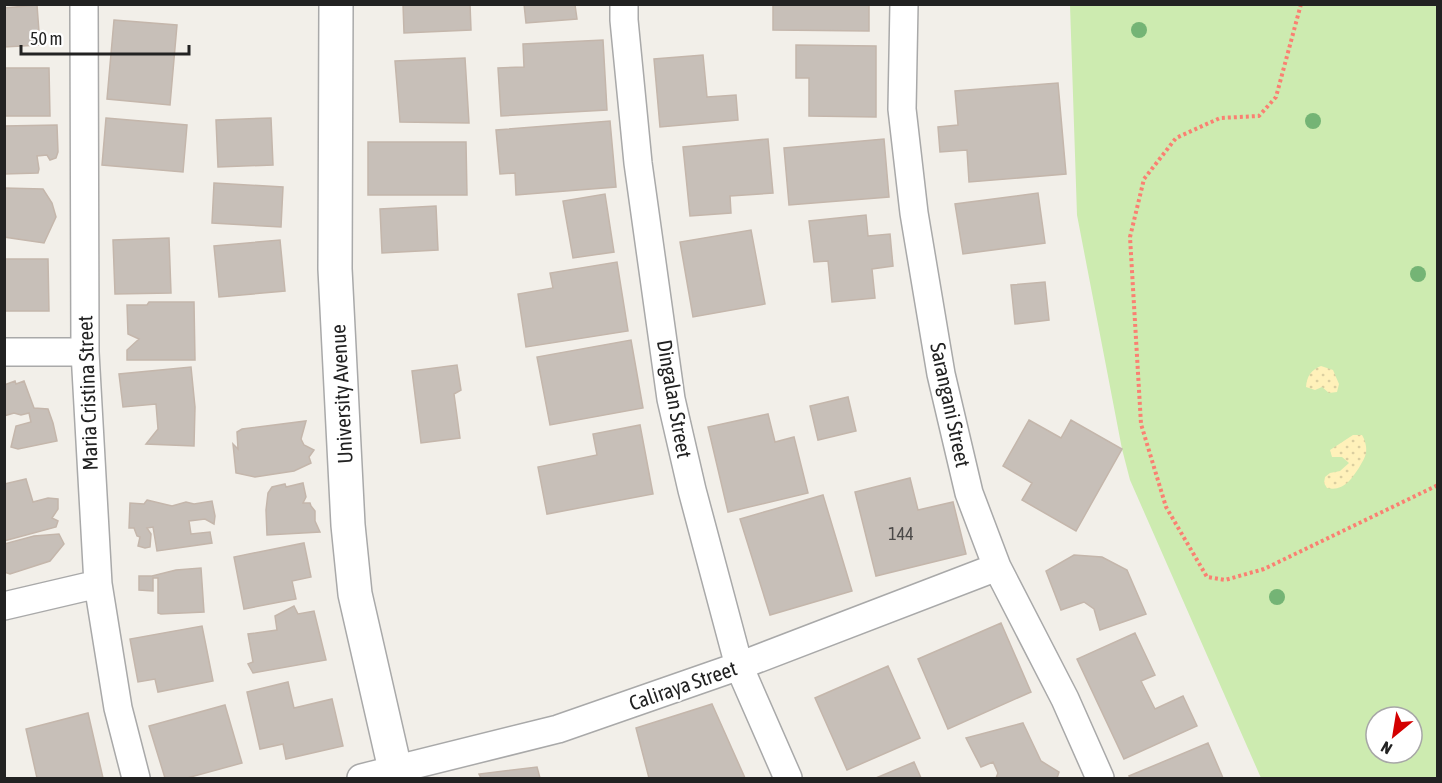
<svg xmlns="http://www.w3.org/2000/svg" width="1442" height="783" font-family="'Asap Condensed',sans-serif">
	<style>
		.grass { fill: #cdebb0; fill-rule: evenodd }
		.sand { fill: url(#sand-dots) }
		.building { fill: #c7bfb8; stroke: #c4b6ab; stroke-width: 1.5 }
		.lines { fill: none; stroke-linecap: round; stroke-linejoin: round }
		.minor-casing { stroke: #a9a9a9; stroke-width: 30 }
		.tertiary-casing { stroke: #a9a9a9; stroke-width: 36 }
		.path { stroke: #fa8072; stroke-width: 4; stroke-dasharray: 3 3; stroke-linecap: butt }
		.minor { stroke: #fff; stroke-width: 27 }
		.tertiary { stroke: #fff; stroke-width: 33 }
		.tree { fill: #74b475 }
		.labels { text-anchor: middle; stroke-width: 4.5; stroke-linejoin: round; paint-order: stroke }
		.number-label { font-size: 18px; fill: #4b4948 }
		.street-label { font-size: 21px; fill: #222; stroke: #fff }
	</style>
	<defs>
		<pattern id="sand-dots" width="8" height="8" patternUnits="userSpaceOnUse" patternTransform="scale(1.5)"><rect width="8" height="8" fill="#fff1ba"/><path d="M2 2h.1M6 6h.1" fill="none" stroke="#dacea0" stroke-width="1.8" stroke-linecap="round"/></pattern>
	</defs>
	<rect width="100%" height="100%" fill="#f2efe9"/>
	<!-- grass -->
	<path class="grass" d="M1070 5H1437V778H1261L1130 480 1122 449 1077 215ZM1376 717H1412V753H1376Z"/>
	<!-- sand -->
	<path class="sand" d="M1321 366 1333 370 1339 384 1337 392 1329 393 1322 387 1315 390 1306 387C1307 376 1311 370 1321 366Z
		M1353 435H1362C1365 440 1367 447 1366 453 1365 458 1362 462 1360 466 1352 479 1343 492 1327 488L1324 483 1325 477 1330 473 1340 471 1349 463 1342 457H1332L1330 450Z"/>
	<!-- building -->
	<path class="building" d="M403 4H470L471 30 404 33Z
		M524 4H582L575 5 577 19 526 23Z
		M773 4H869V31L773 30Z
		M37 5 40 45 4 47V8Z
		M114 20 177 25 170 105 107 99Z
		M603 40 607 110 501 116 498 68 524 67 523 44Z
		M796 45 876 46V117L809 116V78H796Z
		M703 55 707 97 736 95 738 120 660 127 654 59Z
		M465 58 469 123 400 122 395 61Z
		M4 68H49L50 116H4Z
		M1058 83 1066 174 969 182 967 150 940 152 938 127 958 125 955 91Z
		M106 118 187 125 183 172 102 165Z
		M271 118 273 165 218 167 216 120Z
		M610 121 616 187 516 195 515 173 500 174 496 130Z
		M57 125 58 152 56 158 50 160 47 155 37 156 39 169 38 173 4 174V126Z
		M768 139 773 193 730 196 731 213 690 216 683 147Z
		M884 139 889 197 789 205 784 148Z
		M368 142H466L467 195H368Z
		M214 183 283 187 281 227 212 223Z
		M4 188 43 189 52 203 56 217 44 243 4 237Z
		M1038 193 1045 243 963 254 955 204Z
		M605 194 614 252 573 258 563 201Z
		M436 206 438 250 382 253 380 209Z
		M866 215 868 236 890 234 893 266 872 269 875 298 832 302 828 261 814 262 809 221Z
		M751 230 765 304 693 317 680 242Z
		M169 238 171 293 115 294 113 240Z
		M280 240 285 291 219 297 214 246Z
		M4 259H48L49 311H4Z
		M617 262 628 331 526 347 518 294 553 288 550 273Z
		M1045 282 1049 320 1015 324 1011 285Z
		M149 302H194L195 360H127V350L139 339 128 334 127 305H147Z
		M631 340 643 408 550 425 537 357Z
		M457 365 461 390 454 394 460 438 421 443 412 371Z
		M191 367 195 407 194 446 146 444 158 429 156 404 123 407 119 374Z
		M15 381 16 384 24 381 34 408 48 409 53 423 57 441 18 449 11 447 16 426 31 422 29 413 21 415 14 413 4 416V385Z
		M848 397 856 431 818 440 810 406Z
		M768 414 775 442 794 437 808 493 728 512 708 427Z
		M1029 420 1061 438 1071 420 1122 449 1076 531 1022 500 1032 483 1003 466Z
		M306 421 301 439 304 445 314 450 309 457 311 463 294 471 255 477 236 473 233 444 238 449 237 432 242 429Z
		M640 425 653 494 547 514 538 467 597 455 593 434Z
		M910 478 918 510 953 502 966 554 876 576 855 492Z
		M26 479 33 502 48 498 58 499V509L52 518 58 521 56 527 4 541V484Z
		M303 483 306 497 303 503H310L311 506 315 511V521L320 532 267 535 266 510 268 493 272 487 285 484 286 487Z
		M823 495 852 591 770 615 740 519Z
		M147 500 172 506 186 502 194 504 212 501 215 516 214 524 205 519 189 521 191 534 210 532 212 543 157 551 153 527 147 528 151 534 150 547 145 548 138 546 140 537 137 536 134 528H129L130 503 144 504Z
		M59 534 64 544 50 561 10 574 4 572V544L34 536Z
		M304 543 311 577 292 581 296 599 244 609 234 557Z
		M1074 555 1102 557 1127 570 1146 614 1100 630 1094 609 1084 602 1061 610 1046 571Z
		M201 568 204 612 161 614 158 613V578H153V591L139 590V576H152L176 570Z
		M294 606 298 614 314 611 326 660 253 673 248 664 253 662 248 634 277 630 275 616Z
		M1001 623 1031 692 948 729 918 659Z
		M202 626 213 681 158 692 155 679 138 682 130 639Z
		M1135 633 1155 675 1141 681 1155 709 1183 696 1197 726 1124 759 1077 659Z
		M888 666 920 738 847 770 815 698Z
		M288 682 294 708 332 699 343 746 286 759 283 744 260 749 247 692Z
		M712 704 745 778H649L636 728Z
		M225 705 242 763 187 778H165L149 726Z
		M88 713 103 778H37L26 729Z
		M1023 723 1041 761 1059 772 1057 778H996L998 773 993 762 981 767 966 738Z
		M1208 743 1223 778H1130L1129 776Z
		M914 762 921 778H876Z
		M537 767 540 778H481L479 774Z"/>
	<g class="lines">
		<!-- minor casing -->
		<g class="minor-casing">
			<path id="minor" d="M84 4 85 352 98 584 118 708 136 778
				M624 4V20L638 163 671 399 692 490 739 666 788 778
				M904 4 902 109 914 213 941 374 969 493 997 567 1065 699 1100 778
				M4 352H85
				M4 606 98 584
				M361 778 558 729 739 666 997 567"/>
		</g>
		<!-- tertiary casing -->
		<g class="tertiary-casing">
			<path id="tertiary" d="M336 4 335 269 348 525 355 594 397 778"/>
		</g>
		<!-- path -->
		<path class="path" d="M1301 4 1276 97 1259 116 1220 118 1176 138 1144 179 1130 237 1141 424 1166 507 1207 577 1225 580 1264 569 1438 485"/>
		<!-- minor -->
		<use href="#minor" class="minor"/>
		<!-- tertiary -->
		<use href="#tertiary" class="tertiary"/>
	</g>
	<!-- trees -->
	<g class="tree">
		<circle cx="1139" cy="30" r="8"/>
		<circle cx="1313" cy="121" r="8"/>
		<circle cx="1418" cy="274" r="8"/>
		<circle cx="1277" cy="597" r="8"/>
	</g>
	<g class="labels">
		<!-- number labels -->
		<g class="number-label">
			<text x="901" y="540">144</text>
		</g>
		<!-- street labels -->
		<g class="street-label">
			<text transform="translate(88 393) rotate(-92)" y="7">Maria Cristina Street</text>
			<text transform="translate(342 394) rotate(-93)" y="7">University Avenue</text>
			<text transform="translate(674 399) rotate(80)" y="7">Dingalan Street</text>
			<text transform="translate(950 405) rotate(78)" y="7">Sarangani Street</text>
			<text transform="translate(683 686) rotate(-19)" y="7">Caliraya Street</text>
		</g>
	</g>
	<!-- border -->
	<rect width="1442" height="783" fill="none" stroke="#222222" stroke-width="12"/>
	<!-- north arrow -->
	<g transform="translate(1394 735) rotate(210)"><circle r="28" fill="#ffffff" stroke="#a7a7a7" stroke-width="1.5"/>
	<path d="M0-4.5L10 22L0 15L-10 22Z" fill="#d40000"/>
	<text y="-9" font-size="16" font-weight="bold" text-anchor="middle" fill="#222222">N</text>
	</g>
	<!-- scale -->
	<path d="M21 45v9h168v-9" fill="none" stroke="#222222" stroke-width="3"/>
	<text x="30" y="45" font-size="18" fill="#222222" stroke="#ffffff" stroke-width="4.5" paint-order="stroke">50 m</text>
</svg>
